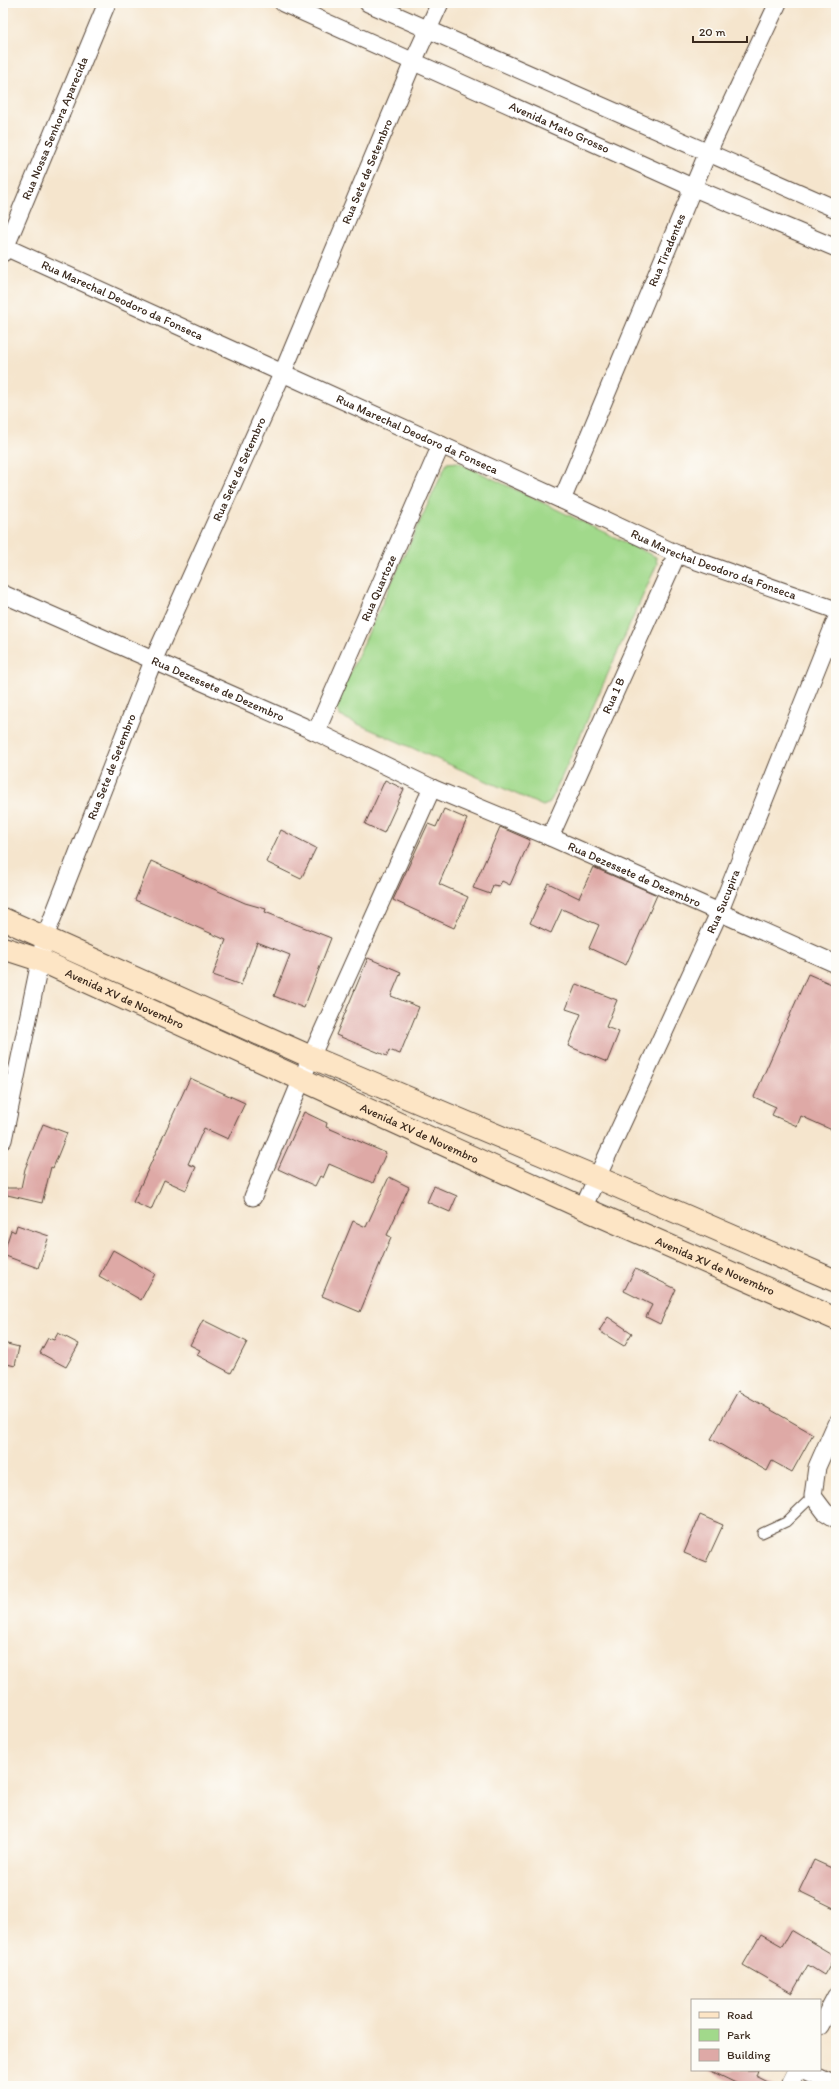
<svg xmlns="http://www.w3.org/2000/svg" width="839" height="2089" font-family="Itim,sans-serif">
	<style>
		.green { fill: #a1d98b; stroke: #6e8254 }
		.building { fill: #dea9a6 }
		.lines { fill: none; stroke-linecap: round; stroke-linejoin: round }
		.lane-casing { stroke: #574638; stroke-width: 11 }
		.street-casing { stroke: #574638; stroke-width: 19 }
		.secondary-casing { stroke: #574638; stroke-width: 24 }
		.lane { stroke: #fff; stroke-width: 9 }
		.street { stroke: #fff; stroke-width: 17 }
		.secondary { stroke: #fde5c5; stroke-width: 22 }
		.labels { text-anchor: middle; stroke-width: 3; stroke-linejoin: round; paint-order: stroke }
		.street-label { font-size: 12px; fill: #3b2a1e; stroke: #fdfcf7 }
	</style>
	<rect width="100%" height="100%" fill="#fdfcf7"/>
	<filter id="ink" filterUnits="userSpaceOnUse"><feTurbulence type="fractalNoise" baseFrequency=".025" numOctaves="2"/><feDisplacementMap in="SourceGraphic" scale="8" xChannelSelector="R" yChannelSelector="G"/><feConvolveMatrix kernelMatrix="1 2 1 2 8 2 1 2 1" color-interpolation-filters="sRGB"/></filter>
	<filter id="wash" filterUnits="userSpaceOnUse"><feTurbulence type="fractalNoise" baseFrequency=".012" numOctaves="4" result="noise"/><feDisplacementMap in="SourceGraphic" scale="16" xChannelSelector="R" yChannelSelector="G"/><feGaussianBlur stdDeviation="0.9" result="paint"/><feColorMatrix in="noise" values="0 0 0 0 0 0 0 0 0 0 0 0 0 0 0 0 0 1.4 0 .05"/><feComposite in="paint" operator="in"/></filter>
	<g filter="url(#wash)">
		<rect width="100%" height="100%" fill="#f5e5cd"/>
		<!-- green -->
		<path class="green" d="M458 462 656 557 657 564 550 803 543 806 340 716 335 705 447 463Z"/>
		<g id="blocks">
			<!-- building -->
			<path class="building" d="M385 780 404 789 384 833 365 824Z
				M444 809 467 819 439 884 468 897 454 928 393 900 428 824 436 827Z
				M500 827 530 840 510 885 502 881 499 886 493 885 490 894 473 888Z
				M281 830 316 848 301 879 266 862Z
				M151 861 245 903 266 909 265 912 331 938 304 1008 274 996 290 955 257 942 241 985 213 975 226 940 135 900Z
				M593 867 657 895 626 965 589 948 599 925 562 909 551 933 530 923 548 883 579 898Z
				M368 958 401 972 391 996 419 1007 400 1054 389 1050 387 1056 336 1035Z
				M808 974 836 986V1122L832 1130 801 1116 797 1126 772 1115 776 1107 754 1097Z
				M576 984 617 1000 606 1027 619 1032 607 1062 568 1046 581 1014 566 1009Z
				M190 1078 245 1103 228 1139 204 1128 188 1164 196 1167 186 1190 164 1180 151 1210 133 1202Z
				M304 1112 327 1123 326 1127 386 1153 373 1183 329 1164 323 1178 320 1176 315 1186 278 1169Z
				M43 1124 67 1133 53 1168 51 1167 42 1203 3 1194V1188H21L25 1169Z
				M389 1177 409 1187 387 1235 391 1237 360 1312 322 1296 353 1221 366 1227Z
				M434 1186 457 1196 450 1212 427 1202Z
				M17 1225 49 1236 38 1268 3 1255 11 1230 15 1232Z
				M113 1250 155 1274 141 1300 99 1276Z
				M635 1269 676 1289 660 1324 646 1317 652 1305 624 1291Z
				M608 1317 632 1333 624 1346 599 1331Z
				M203 1320 247 1342 231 1373 197 1355 200 1350 190 1345Z
				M58 1333 79 1344 66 1367 40 1353 48 1338 54 1340Z
				M3 1343 19 1347 15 1366 3 1363Z
				M738 1391 813 1434 792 1472 772 1461 767 1471 711 1439Z
				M700 1515 723 1525 706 1562 684 1553Z
				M814 1860 836 1870V1909L799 1891Z
				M791 1930 835 1956 824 1975 808 1965 792 1993 743 1965 761 1934 782 1946Z
				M709 2070H758L756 2076 776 2086H742Z"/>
		</g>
	</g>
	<g filter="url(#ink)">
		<use href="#blocks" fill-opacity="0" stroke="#574638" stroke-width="1"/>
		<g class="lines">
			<!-- lane casing -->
			<g class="lane-casing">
				<path id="lane" d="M762 1533 786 1522 813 1496"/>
			</g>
			<!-- street casing -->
			<g class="street-casing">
				<g id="street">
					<path id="s1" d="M283 3 694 188 836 248"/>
					<path d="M368 3 836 209"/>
					<path id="s2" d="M3 246 562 500 677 554 836 610"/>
					<path id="s3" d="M3 253 107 3"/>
					<path id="s4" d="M562 500 708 152 778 3"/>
					<path id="s5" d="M3 594 316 732 432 788 550 837 836 964"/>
					<path id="s6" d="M316 732 441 445"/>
					<path id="s7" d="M550 837 677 554"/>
					<path id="s8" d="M3 1140 45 937 153 661 283 372 413 62 440 3"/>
					<path d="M253 1197 311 1057 432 788"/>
					<path id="s9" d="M583 1208 719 913 836 620"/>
					<path d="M836 1424 817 1467 813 1496 825 1512 836 1519"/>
					<path d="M820 2026 836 1996"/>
					<path d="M801 2070 836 2085"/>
					<path d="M789 2086 797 2070"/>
				</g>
			</g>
			<!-- secondary casing -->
			<g class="secondary-casing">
				<g id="secondary">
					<path d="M3 919 311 1057 598 1178 836 1281"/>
					<path id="s10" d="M3 948 40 960 583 1208 836 1319"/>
				</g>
			</g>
			<!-- lane -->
			<use href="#lane" class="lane"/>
			<!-- street -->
			<use href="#street" class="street"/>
			<!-- secondary -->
			<use href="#secondary" class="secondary"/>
		</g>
	</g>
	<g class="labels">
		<!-- street labels -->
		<g class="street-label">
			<text dy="4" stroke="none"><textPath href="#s1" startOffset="303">Avenida Mato Grosso</textPath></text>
			<text dy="4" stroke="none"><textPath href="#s3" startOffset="135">Rua Nossa Senhora Aparecida</textPath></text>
			<text dy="4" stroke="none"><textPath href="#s8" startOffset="1038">Rua Sete de Setembro</textPath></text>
			<text dy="4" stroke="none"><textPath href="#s4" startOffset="271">Rua Tiradentes</textPath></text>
			<text dy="4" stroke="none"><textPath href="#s2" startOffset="131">Rua Marechal Deodoro da Fonseca</textPath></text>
			<text dy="4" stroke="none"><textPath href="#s2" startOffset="455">Rua Marechal Deodoro da Fonseca</textPath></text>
			<text dy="4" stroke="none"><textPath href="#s8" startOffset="714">Rua Sete de Setembro</textPath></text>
			<text dy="4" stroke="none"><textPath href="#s2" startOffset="779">Rua Marechal Deodoro da Fonseca</textPath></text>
			<text dy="4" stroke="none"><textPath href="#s6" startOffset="157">Rua Quartoze</textPath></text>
			<text dy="4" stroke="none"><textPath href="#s5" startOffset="235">Rua Dezessete de Dezembro</textPath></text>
			<text dy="4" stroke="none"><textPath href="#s7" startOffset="155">Rua 1 B</textPath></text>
			<text dy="4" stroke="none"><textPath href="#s8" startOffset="390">Rua Sete de Setembro</textPath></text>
			<text dy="4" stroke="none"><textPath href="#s5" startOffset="691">Rua Dezessete de Dezembro</textPath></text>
			<text dy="4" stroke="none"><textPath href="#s9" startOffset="337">Rua Sucupira</textPath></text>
			<text dy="4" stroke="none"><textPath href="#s10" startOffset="132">Avenida XV de Novembro</textPath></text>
			<text dy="4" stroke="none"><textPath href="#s10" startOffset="456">Avenida XV de Novembro</textPath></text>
			<text dy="4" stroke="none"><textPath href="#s10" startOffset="780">Avenida XV de Novembro</textPath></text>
		</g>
	</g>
	<!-- margin -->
	<rect width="839" height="2089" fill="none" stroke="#fdfcf7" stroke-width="16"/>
	<!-- legend -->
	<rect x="691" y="1999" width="130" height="72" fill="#fdfcf7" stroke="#afa8a0"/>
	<rect x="699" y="2012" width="20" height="6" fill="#fde5c5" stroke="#afa8a0"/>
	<text x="727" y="2019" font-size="12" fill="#3b2a1e">Road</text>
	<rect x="699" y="2029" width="20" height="12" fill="#a1d98b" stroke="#afa8a0"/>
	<text x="727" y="2039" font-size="12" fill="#3b2a1e">Park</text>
	<rect x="699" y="2049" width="20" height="12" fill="#dea9a6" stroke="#afa8a0"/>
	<text x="727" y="2059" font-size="12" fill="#3b2a1e">Building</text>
	<!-- scale -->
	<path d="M693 36v6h54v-6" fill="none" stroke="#3b2a1e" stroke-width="2"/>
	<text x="699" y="36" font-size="12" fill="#3b2a1e" stroke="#fdfcf7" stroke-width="3" paint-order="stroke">20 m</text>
</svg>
